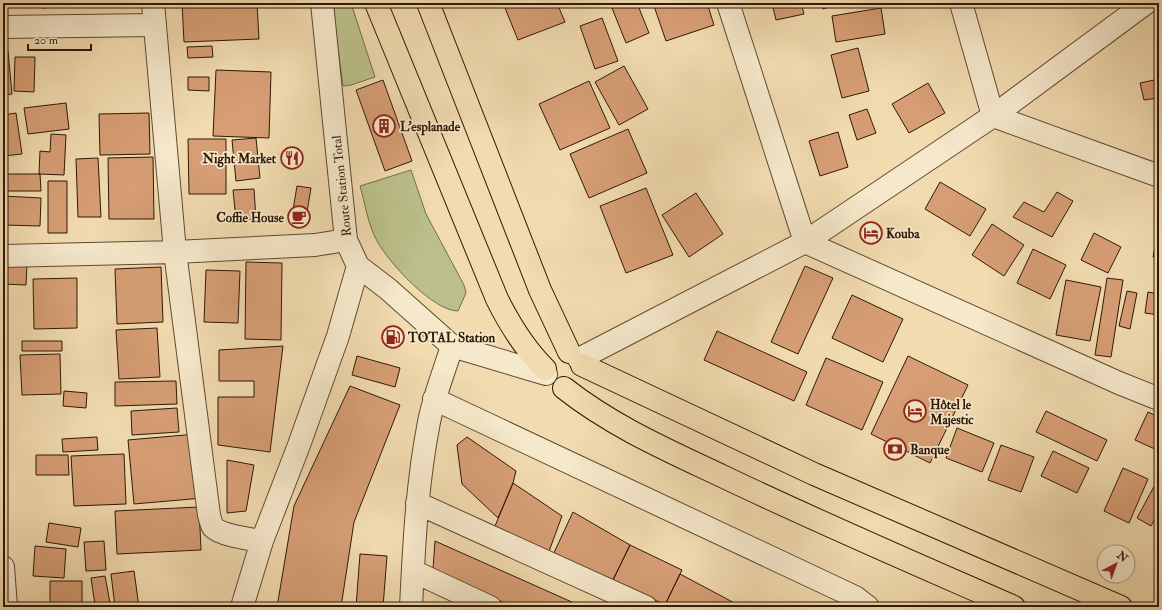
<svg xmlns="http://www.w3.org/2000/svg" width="1162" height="610" font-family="'IM FELL Double Pica',serif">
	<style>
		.green { fill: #bbc08a; stroke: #756c48 }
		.building { fill: #d79e75; stroke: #2f1807 }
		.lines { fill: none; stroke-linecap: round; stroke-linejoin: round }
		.minor-casing { stroke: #604931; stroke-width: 24 }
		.major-casing { stroke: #2f1807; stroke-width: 24 }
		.minor { stroke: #f6e8cb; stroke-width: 22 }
		.major { stroke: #f1dbaf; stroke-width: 22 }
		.labels { text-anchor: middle; stroke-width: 3.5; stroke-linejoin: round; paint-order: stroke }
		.poi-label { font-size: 13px; font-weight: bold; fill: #2f1807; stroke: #f6e8cb; text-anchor: start }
		.street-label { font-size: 13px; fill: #2f1807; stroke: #f6e8cb }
	</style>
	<rect width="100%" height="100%" fill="#f1dbaf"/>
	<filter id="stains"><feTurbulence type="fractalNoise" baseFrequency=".005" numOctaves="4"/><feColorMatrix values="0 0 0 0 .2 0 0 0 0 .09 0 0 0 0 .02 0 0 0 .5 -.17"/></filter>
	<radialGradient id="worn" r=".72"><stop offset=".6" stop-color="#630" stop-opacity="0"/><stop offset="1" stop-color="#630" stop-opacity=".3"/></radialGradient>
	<!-- green -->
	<path class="green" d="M332 3H351L375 77 351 85 343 86Z
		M411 170 426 214 464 285 466 293 458 311C433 311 389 263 377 241 368 225 365 203 360 186Z"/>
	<!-- building -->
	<path class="building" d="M34 3H47L46 8 34 7Z
		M182 3H257L259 39 184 42Z
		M503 3H557L565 22 518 40Z
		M610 3H637L649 33 626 43Z
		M653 3H707L714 25 666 41Z
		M772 3H801L804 14 776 20Z
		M822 3H840L823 9Z
		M881 8 885 34 836 42 832 16Z
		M602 18 618 61 595 69 580 26Z
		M1159 30V40L1154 33Z
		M212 46 213 57 188 58 187 47Z
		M858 48 869 91 842 98 831 55Z
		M3 51H8L12 94 3 95Z
		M15 57H35L34 92 14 91Z
		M624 66 648 109 619 125 595 82Z
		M216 70 271 72 269 138 213 136Z
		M188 77H209V91L188 90Z
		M1159 79V98L1144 100 1140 83Z
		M383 80 412 161 385 171 356 90Z
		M589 81 610 128 560 150 539 104Z
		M928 83 945 113 909 133 892 104Z
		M66 103 69 129 28 134 24 108Z
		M867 109 876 133 857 140 849 115Z
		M16 113 22 154 3 156V115Z
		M149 113 150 154 100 155 99 114Z
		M628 129 647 173 589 198 570 154Z
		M838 132 848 167 820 176 809 141Z
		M51 134 66 135 64 175 39 174 40 151 50 152Z
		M256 138 260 178 236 181 232 140Z
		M188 139H226V194H189Z
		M153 157 154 219H109L108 158Z
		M98 158 101 217H78L76 159Z
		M5 174H40L41 191H6Z
		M48 181H67V233H48Z
		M940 182 986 209 970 236 925 209Z
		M297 186 311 188 307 212 293 210Z
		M646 188 673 255 626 273 600 206Z
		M254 189 256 219 236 220 233 190Z
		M1057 192 1073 201 1052 237 1013 217 1024 202 1044 212Z
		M696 193 723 234 689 257 662 215Z
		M3 196 41 198 40 226 3 225Z
		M992 224 1024 245 1004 276 972 255Z
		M1159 227V259L1153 257Z
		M1094 233 1121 247 1108 273 1081 260Z
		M1033 249 1066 265 1050 299 1017 283Z
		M246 262 282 263 281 340 245 339Z
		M3 264 27 265 26 285 3 284Z
		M805 266 833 278 798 354 771 342Z
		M161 267 163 322 117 324 115 269Z
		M206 270 240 271 238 323 204 322Z
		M77 278V328L34 329 33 279Z
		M1107 278 1123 280 1111 357 1095 355Z
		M1066 280 1101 287 1090 341 1056 335Z
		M1127 291 1137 293 1130 329 1119 326Z
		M1148 292 1159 294V315L1145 313Z
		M852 295 903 319 883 362 832 338Z
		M157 328 160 377 119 379 116 330Z
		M717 331 807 372 794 401 704 360Z
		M22 341H62V351H22Z
		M283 346 270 452 218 445V397H254V381H219V350Z
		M60 354 61 394 22 395 20 355Z
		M357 356 400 368 395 387 352 375Z
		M908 356 968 385 930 463 871 434Z
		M826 358 883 382 862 430 806 405Z
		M176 381 177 404 115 406V382Z
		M350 386 400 405 354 522 341 607H277L294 506Z
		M64 391 87 393 86 408 63 406Z
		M177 408 179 432 132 435 131 411Z
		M1046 411 1107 440 1097 461 1036 432Z
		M1148 412 1159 417V445L1157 450 1135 440Z
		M957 428 994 443 982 472 946 458Z
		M196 434 203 498 134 504 128 440Z
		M97 437 98 450 63 452 62 439Z
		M467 437 516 471 513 483 498 518 462 484 457 445Z
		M1001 445 1034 457 1021 492 988 480Z
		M1053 451 1089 468 1077 493 1041 476Z
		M124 454 126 504 74 506 71 456Z
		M36 455H68L69 475H36Z
		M227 460 254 465 246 511 227 513Z
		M1123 468 1148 479 1129 523 1104 511Z
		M1157 481 1159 482V511L1151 526 1137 518Z
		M513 483 562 516 548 554 495 526Z
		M199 507 201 550 117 554 115 511Z
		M573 512 630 545 613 580 552 557Z
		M49 523 81 528 78 547 46 542Z
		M104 541 106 570 86 571 84 542Z
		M435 541 583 607H513L433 569Z
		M630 545 682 570 665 605 613 580Z
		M35 546 66 549 64 578 33 576Z
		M360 554 387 556 383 607H356Z
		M134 571 139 607H115L111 574Z
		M680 574 742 607H669L665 605Z
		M105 576 110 603 95 605 91 578Z
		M50 581H82V607H50Z
		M944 602 959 607H942Z"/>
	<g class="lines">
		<!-- minor casing -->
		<g class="minor-casing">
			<path id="minor" d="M153 3 175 252 209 515C210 518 211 524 213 527 222 536 250 539 262 541
				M322 3 346 240 358 266 388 289 452 346 546 374
				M728 3 805 242 1119 383 1159 399
				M961 3 993 116 1159 176
				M3 27 154 25
				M3 256 175 252 315 245 346 240
				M579 359 805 242 993 116 1146 3
				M434 399 855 597 868 607
				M417 503 646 607
				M3 567 6 607
				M413 571 490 607
				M242 607 262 541 299 445 338 336 358 266
				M411 607C414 545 417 483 429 422 434 396 444 372 452 346"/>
		</g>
		<!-- major casing -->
		<g class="major-casing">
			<path id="major" d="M376 3 497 299C510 325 524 348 545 369
				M428 3 540 290 569 352
				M582 365 814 474 1121 607
				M564 388C612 426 667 450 722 476 818 522 916 564 1014 607"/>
		</g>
		<!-- minor -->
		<use href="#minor" class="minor"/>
		<!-- major -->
		<use href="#major" class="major"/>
	</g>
	<!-- icons -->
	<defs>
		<g id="building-ring" transform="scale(1.15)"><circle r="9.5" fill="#f6e8cb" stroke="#8f2418" stroke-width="1.5"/><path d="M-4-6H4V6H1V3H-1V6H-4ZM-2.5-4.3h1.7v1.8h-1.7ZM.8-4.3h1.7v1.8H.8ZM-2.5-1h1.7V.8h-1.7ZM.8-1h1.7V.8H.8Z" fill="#8f2418"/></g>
		<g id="restaurant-ring" transform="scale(1.15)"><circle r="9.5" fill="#f6e8cb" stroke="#8f2418" stroke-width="1.5"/><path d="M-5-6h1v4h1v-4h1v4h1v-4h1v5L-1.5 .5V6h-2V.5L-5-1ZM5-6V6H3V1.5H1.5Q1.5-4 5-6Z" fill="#8f2418"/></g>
		<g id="cafe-ring" transform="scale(1.15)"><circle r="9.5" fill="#f6e8cb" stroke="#8f2418" stroke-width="1.5"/><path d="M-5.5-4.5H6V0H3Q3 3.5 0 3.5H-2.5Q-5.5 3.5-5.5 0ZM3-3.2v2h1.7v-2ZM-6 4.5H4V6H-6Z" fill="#8f2418"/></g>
		<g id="hotel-ring" transform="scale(1.15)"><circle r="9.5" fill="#f6e8cb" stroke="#8f2418" stroke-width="1.5"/><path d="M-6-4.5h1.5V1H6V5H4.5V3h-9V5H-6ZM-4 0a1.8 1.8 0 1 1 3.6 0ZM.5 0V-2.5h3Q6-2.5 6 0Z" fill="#8f2418"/></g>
		<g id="fuel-ring" transform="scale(1.15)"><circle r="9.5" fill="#f6e8cb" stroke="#8f2418" stroke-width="1.5"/><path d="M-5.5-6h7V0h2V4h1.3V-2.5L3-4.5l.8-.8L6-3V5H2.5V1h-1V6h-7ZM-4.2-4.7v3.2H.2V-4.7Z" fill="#8f2418"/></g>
		<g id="bank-ring" transform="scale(1.15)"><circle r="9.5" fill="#f6e8cb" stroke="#8f2418" stroke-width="1.5"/><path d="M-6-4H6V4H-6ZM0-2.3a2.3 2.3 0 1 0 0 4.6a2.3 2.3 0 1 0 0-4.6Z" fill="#8f2418"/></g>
	</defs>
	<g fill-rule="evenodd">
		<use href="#building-ring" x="384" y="126"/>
		<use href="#restaurant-ring" x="292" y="158"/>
		<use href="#cafe-ring" x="299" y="217"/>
		<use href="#hotel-ring" x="871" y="233"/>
		<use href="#fuel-ring" x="393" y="337"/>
		<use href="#hotel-ring" x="915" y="411"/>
		<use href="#bank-ring" x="895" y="449"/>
	</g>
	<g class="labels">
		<!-- poi labels -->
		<g class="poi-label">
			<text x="400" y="131">L'esplanade</text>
			<text x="276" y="163" text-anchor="end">Night Market</text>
			<text x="284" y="222" text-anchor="end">Coffie House</text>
			<text x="886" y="238">Kouba</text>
			<text x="408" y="342">TOTAL Station</text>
			<text x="930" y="409">Hôtel le<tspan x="930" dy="15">Majestic</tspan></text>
			<text x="910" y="454">Banque</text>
		</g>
		<!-- street labels -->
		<g class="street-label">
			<text transform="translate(341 186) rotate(-96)" y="5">Route Station Total</text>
		</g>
	</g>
	<!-- margin -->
	<rect width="1162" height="610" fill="none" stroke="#f1dbaf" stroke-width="16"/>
	<rect x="4" y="4" width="1154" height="602" fill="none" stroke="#2f1807" stroke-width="2"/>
	<rect x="8" y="8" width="1146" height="594" fill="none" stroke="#2f1807"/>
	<!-- north arrow -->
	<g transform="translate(1116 564) rotate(41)"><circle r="19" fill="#f6e8cb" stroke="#a6957d"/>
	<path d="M0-3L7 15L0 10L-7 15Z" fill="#8f2418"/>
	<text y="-6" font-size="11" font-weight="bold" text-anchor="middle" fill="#2f1807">N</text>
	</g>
	<!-- scale -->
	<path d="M28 44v6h63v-6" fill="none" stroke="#2f1807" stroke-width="2"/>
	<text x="34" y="44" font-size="12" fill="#2f1807" stroke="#f6e8cb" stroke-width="3" paint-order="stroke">20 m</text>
	<rect width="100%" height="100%" filter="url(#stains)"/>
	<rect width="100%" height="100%" fill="url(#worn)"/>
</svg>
